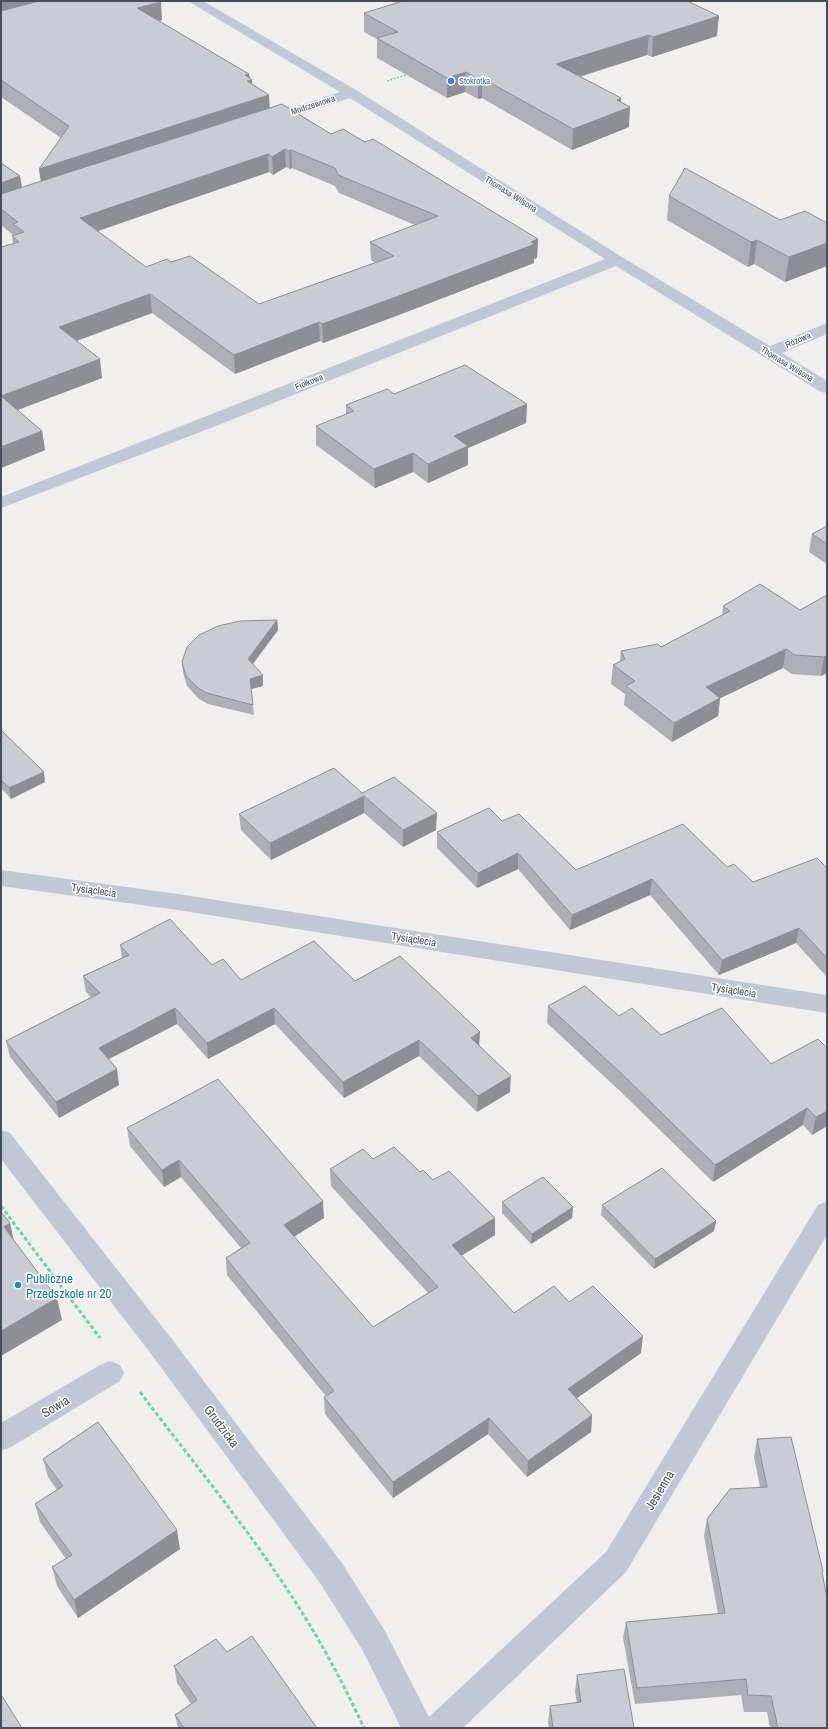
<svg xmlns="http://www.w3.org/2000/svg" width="828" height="1729" font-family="'Archivo Narrow',sans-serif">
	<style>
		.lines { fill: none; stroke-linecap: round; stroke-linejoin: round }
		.path-far1 { stroke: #6ed3b0; stroke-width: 1.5; stroke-dasharray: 2 1.5; stroke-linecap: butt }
		.path { stroke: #6ed3b0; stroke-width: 3; stroke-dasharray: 4 2.5; stroke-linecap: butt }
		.minor { fill: #c0c8d5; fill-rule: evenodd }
		.wall { fill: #aeafb6; fill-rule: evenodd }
		.shaded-wall { fill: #8d8f94 }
		.building { fill: #caccd4; stroke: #8d8f94; fill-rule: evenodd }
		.shop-dot { fill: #3f7fe0; stroke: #fff; stroke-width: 1.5 }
		.culture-dot { fill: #0f9aa8; stroke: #fff; stroke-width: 1.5 }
		.labels { text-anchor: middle; stroke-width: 3; stroke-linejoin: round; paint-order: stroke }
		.far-shop-label { font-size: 9px; fill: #366cbe; stroke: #fff; text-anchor: start }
		.far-street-label { font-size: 9px; fill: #454e5d; stroke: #fff }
		.street-label { font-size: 11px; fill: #454e5d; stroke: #fff }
		.near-culture-label { font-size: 13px; fill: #0d838f; stroke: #fff; text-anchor: start }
		.near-street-label { font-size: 13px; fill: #454e5d; stroke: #fff }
	</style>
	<rect width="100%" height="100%" fill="#f1eeee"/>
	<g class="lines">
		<!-- path-far1 -->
		<path class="path-far1" d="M387 81 409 74"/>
		<!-- path -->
		<path class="path" d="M1 1206 100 1338
			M140 1392C201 1473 267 1551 318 1639 335 1668 350 1698 364 1728"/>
		<!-- minor -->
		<path class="minor" d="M188 1H203L356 90 622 257 770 346 827 323V334L782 353 827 381V393L821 392 616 266 216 426 1 508V497L605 259 350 98 271 124H261L259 121 261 118 340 92Z
			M1 870 171 893 827 995V1013L171 909 1 886Z
			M1 1130 10 1133 171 1338 342 1563 385 1631 429 1717 606 1552 818 1205 827 1201V1235L626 1572 463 1728H401L363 1651 320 1583 151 1354 1 1159Z
			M110 1361 120 1365 124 1373 120 1381 11 1447 1 1451V1423L100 1365Z"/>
	</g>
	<!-- wall -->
	<path class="wall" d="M1 1 162 20 159 21 249 74 250 78 252 84 270 108 331 134 538 239 537 258 534 259V263L396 316 323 343 320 341 235 374 152 313 77 341 102 378 18 410 42 431 45 450 1 468V247L13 244 12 236H14L1 225V163L20 176 22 187 41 181 39 169 61 138 1 97ZM286 167 290 169 292 168 335 186 339 193 415 225 370 242 371 260 375 263 259 304 171 262 146 267 98 231 269 172 273 175Z
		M364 13 717 36 652 57 647 55 580 77 620 102 629 127 572 150 482 98 478 99 465 92 447 98 377 58V39L364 32Z
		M669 196 780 220 827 223V266L785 282 754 264 748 267 667 220Z
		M394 394 527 404 526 423 468 448V465L428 483 413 472 375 488 316 445V426L346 414V405Z
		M827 526V564L809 552 812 534Z
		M827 595V673L821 676 792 674 783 668 720 698 718 716 672 742 624 705 625 694 611 684 613 665 620 661 621 651 661 647 722 615 723 606 800 610Z
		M277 620 278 630 253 664 263 675V686L251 689 254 715 208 704 199 699 187 686 183 672 182 662Z
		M1 730 45 782 11 799 1 788Z
		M362 793 436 830 403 847 364 813 271 860 241 830 239 814Z
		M502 821 576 870 727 867 753 882 827 868V977L796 943 719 975 650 895 570 930 518 869 477 888 437 848V832Z
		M120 945 212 965 241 980 355 981 479 1045 510 1092 477 1112 419 1056 344 1098 275 1024 208 1059 177 1024 109 1059 119 1085 59 1118 10 1057 6 1041 91 997 86 992 83 976 122 958Z
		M548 1006 619 1016 661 1035 771 1064 827 1048V1126L812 1135 803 1125 713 1182 621 1092 547 1023Z
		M127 1128 324 1218 294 1237 373 1327 428 1293 331 1186 330 1169 373 1159 420 1172 433 1180 495 1218V1235L461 1256 514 1313 569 1302 641 1353 577 1398 592 1415 591 1432 527 1477 488 1434 393 1498 325 1414 324 1397 326 1396 227 1275 226 1258 241 1248 181 1177 164 1187 130 1146Z
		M502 1202 573 1207 572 1218 531 1244 502 1213Z
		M602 1205 716 1221 714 1231 654 1269 601 1215Z
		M757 1439 823 1571 822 1575 827 1728H770L767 1712H744L741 1695 635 1704 623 1638 626 1622 718 1614 704 1536 707 1519 760 1487 754 1457Z
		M43 1459 180 1549 78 1618 57 1586 52 1567 66 1559 40 1522 35 1504 57 1490 48 1477Z
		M227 1652 317 1728H178L175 1715 191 1704 177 1683 174 1666Z
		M577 1675 634 1728H549L548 1723 550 1706 577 1703 575 1692Z"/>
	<!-- shaded-wall -->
	<path class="shaded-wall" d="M1 1H67L1 18Z
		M161 2 162 20 139 26 137 8Z
		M719 16 717 36 652 57 653 37Z
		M649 35 647 55 555 84 556 64Z
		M466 72 465 92 447 98V78Z
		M249 74 250 80H252L253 98 245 75Z
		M482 78V98L478 99V79Z
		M269 95 270 113 42 188 39 169Z
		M621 98 620 111 630 107 629 127 572 150 573 129 617 100Z
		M285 149 286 167 273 175 272 157Z
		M291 150 292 168 290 169 289 151Z
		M268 154 269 172 83 236 80 218Z
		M20 176 23 194 1 202V183Z
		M538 239 537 258 534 259V263L396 316 323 343 322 324Z
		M757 240 754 264 748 267 751 242Z
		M827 243V266L785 282 789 257Z
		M150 294 152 313 62 346 59 327Z
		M319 322 320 341 235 374 234 355Z
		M100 359 102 378 4 415 1 396Z
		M527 404 526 423 468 448V465L428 483V464L454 436Z
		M42 431 45 450 1 468V447Z
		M413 453V472L375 488 374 469Z
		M277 620 278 630 249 669 248 659Z
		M786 649 783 668 704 706 706 687Z
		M827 656V673L821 676 824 657Z
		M263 675V686L251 689 250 679Z
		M720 698 718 716 672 742 674 723Z
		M44 772 45 782 11 799 9 788Z
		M364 796V813L271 860 270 843Z
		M437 813 436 830 403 847V830Z
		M518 853V869L477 888 478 873Z
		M652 879 650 895 570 930 572 915Z
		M799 928 796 943 719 975 722 960Z
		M175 1008 177 1024 101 1063 99 1048Z
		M274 1008 275 1024 208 1059 207 1043Z
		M480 1032 479 1048 471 1038Z
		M419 1040V1056L344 1098 343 1082Z
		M117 1069 119 1085 59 1118 56 1102Z
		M511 1076 510 1092 477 1112 478 1096Z
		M807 1108 803 1125 713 1182 715 1165Z
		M827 1111V1126L812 1135 816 1117Z
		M179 1160 181 1177 164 1187 162 1170Z
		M323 1201 324 1218 285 1242 284 1225Z
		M573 1207 572 1218 531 1244 532 1234Z
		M495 1218V1235L451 1262 452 1245Z
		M716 1221 714 1231 654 1269 655 1259Z
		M10 1223 15 1246 4 1227Z
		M57 1298 62 1320 1 1356V1331Z
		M643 1336 641 1353 566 1406 568 1389Z
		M592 1415 591 1432 527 1477 528 1461Z
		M489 1418 488 1434 393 1498V1482Z
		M177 1530 180 1549 78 1618 74 1600Z"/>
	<!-- building -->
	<path class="building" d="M39 1H159L161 2 137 8 249 74 245 75 252 80 247 81 269 95 39 169 69 126 1 80V11Z
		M403 1H687L719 16 653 37 649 35 556 64 621 98 617 100 630 107 573 129 482 78 478 79 466 72 447 78 377 38 398 32 364 13Z
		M282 104 331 134 343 129 365 142 373 139 538 239 531 242 535 244 396 297 322 324 319 322 234 355 150 294 59 327 100 359 1 396 42 431 1 447V247L19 242 12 236 24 232 13 224 18 222 1 209V194ZM285 149 289 151 291 150 335 168 338 175 438 216 370 242 394 256 259 304 190 256 171 262 167 259 146 267 80 218 268 154 272 157Z
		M1 163 20 176 1 183Z
		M685 168 780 220 805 211 827 223V243L789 257 757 240 751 242 669 196Z
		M465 365 527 404 454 436 468 446 428 464 413 453 374 469 316 426 354 411 346 405 387 389 394 394Z
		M827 526V544L812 534Z
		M760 584 800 610 827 595V656L824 657 795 655 786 649 706 687 720 698 674 723 626 686 635 681 613 665 625 659 621 651 658 644 661 647 730 611 723 606Z
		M277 620 248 659 263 675 250 679 253 705 207 693 198 688 186 676 182 662 187 647 199 635 218 626 240 621Z
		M1 730 44 772 9 788 1 780Z
		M334 768 362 793 394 777 437 813 403 830 364 796 270 843 239 814Z
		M489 808 502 821 519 814 576 870 683 824 727 867 734 864 753 882 817 858 827 868V958L799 928 722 960 652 879 572 915 518 853 478 873 437 832Z
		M170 919 212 965 223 959 241 980 314 941 355 981 400 956 480 1032 471 1038 511 1076 478 1096 419 1040 343 1082 274 1008 207 1043 175 1008 99 1048 117 1069 56 1102 6 1041 100 993 83 976 129 955 120 945Z
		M585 986 619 1016 632 1008 661 1035 722 1008 771 1064 818 1039 827 1048V1111L816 1117 807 1108 715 1165 623 1075 548 1006Z
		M218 1079 323 1201 284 1225 373 1327 438 1287 330 1169 363 1149 373 1159 394 1147 420 1172 423 1170 433 1180 449 1171 495 1218 452 1245 514 1313 554 1286 569 1302 593 1286 643 1336 568 1389 592 1415 528 1461 489 1418 393 1482 324 1397 334 1391 226 1258 250 1243 179 1160 162 1170 127 1128Z
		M662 1168 716 1221 655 1259 602 1205Z
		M543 1177 573 1207 532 1234 502 1202Z
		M1 1212 10 1223 4 1227 57 1298 1 1331Z
		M98 1422 177 1530 74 1600 52 1567 72 1555 35 1504 63 1486 43 1459Z
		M791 1437 823 1571 822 1572 827 1598V1728H778L771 1696 748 1695 746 1679 637 1688 626 1622 725 1613 707 1519 730 1489 767 1487 757 1439Z
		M252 1636 317 1728H184L175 1715 197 1700 174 1666 216 1639 227 1652Z
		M624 1669 634 1728H553L550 1706 581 1702 577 1675Z
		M2 1696 22 1728H1V1697Z"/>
	<!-- markers -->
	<circle class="shop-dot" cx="451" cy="81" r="4"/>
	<circle class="culture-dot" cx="18" cy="1285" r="4"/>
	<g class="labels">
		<!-- far-shop labels -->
		<g class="far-shop-label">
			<text x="459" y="84">Stokrotka</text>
		</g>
		<!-- far-street labels -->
		<g class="far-street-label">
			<text transform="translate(313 105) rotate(-18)" y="3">Modrzewiowa</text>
			<text transform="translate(511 194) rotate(32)" y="3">Thomasa Wilsona</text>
			<text transform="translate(798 340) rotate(-24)" y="3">Różowa</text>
			<text transform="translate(787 364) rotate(31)" y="3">Thomasa Wilsona</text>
			<text transform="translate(309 382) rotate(-22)" y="3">Fiołkowa</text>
		</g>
		<!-- street labels -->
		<g class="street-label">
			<text transform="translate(94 890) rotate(8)" y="4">Tysiąclecia</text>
			<text transform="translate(414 939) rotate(9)" y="4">Tysiąclecia</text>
			<text transform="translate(734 990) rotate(9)" y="4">Tysiąclecia</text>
		</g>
		<!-- near-culture labels -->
		<g class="near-culture-label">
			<text x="26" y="1283">Publiczne<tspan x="26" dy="15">Przedszkole nr 20</tspan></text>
		</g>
		<!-- near-street labels -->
		<g class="near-street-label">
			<text transform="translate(55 1406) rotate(-31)" y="5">Sowia</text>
			<text transform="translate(222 1426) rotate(53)" y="5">Grudzicka</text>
			<text transform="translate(659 1490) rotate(-59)" y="5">Jesienna</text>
		</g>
	</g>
	<!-- border -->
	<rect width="828" height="1729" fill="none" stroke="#454e5d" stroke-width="4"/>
</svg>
